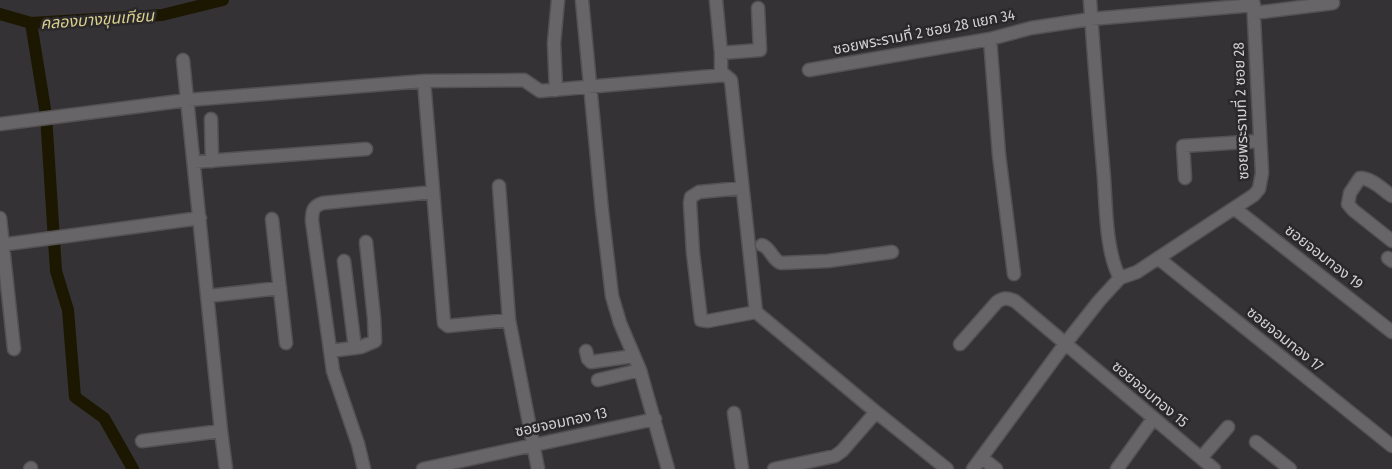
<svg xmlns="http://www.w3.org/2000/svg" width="1392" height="469" font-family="'Fira Sans Condensed','Noto Sans Thai',sans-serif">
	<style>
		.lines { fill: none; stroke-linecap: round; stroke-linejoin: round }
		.canal { stroke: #1b1700; stroke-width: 12 }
		.minor-casing { stroke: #535152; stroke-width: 15 }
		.minor { stroke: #676567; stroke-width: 12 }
		.labels { text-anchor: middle; stroke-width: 5; stroke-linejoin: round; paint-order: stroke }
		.street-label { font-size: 15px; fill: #d3d1d2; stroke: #2a282a }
		.water-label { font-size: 16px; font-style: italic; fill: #d9d18d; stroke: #2a282a }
	</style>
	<rect width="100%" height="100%" fill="#343234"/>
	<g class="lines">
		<!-- canal -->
		<path class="canal" d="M0 14 31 23 162 15 223 0
			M31 23 46 115 56 271 68 310 75 397 104 418 133 469"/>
		<!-- minor casing -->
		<g class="minor-casing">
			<path id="minor" d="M582 0 602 211 612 296 620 323 640 370 668 469
				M716 0 721 53V74
				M1090 0C1094 59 1099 119 1104 178 1106 208 1106 253 1120 278
				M1254 13 1333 3
				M990 39 999 155 1014 274
				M721 53 760 50 758 8
				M183 60 221 431 226 469
				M809 70 990 39 1031 28 1091 19 1254 5
				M424 81 444 323 448 326 509 320
				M556 90 554 43 558 0
				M211 119 212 161
				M0 124 188 100 424 81 524 80 540 91 725 75 731 80 756 312 876 412 947 469
				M194 162 366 149
				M1185 178 1183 146 1260 141
				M499 186 509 320 538 469
				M742 188 699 192 691 197 690 203 693 253 701 320 708 321 756 312
				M1392 196C1383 190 1372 178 1360 178L1350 193 1348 204 1353 210 1392 241
				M1234 208 1392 332
				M0 218 14 349
				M272 219 286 343
				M0 245 200 218
				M762 245C771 248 772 260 781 263L828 261 892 252
				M1158 258 1392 446
				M1388 258 1392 261
				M344 261 355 348
				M208 296 280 288
				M960 344 997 302C1004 297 1008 298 1015 301L1214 469
				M330 351 361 347 375 341 374 318 366 242
				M586 351 588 359 591 362 634 356
				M598 380 640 370
				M734 413 742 469
				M142 441 221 431
				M1256 442 1290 469
				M982 458 996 469
				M1201 458 1228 427
				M30 469 31 468
				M364 469 358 444 333 371 312 221C312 211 313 206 323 203L433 192
				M423 469 655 419
				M774 469 835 456 842 451 876 412
				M973 469 1065 344 1099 301 1120 278 1137 272 1254 195 1259 189 1262 173 1253 0
				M1117 469 1153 419"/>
		</g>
		<!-- minor -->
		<use href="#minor" class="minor"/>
	</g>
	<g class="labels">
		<!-- street labels -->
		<g class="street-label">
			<text transform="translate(924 32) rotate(-11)" y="5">ซอยพระรามที่ 2 ซอย 28 แยก 34</text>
			<text transform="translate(1241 111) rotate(-92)" y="5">ซอยพระรามที่ 2 ซอย 28</text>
			<text transform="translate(1324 257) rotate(38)" y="5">ซอยจอมทอง 19</text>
			<text transform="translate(1285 339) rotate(39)" y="5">ซอยจอมทอง 17</text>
			<text transform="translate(1150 394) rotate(40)" y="5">ซอยจอมทอง 15</text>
			<text transform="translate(561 422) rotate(-12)" y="5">ซอยจอมทอง 13</text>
		</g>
		<!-- water labels -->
		<g class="water-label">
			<text transform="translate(97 19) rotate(-4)" y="6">คลองบางขุนเทียน</text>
		</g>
	</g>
</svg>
